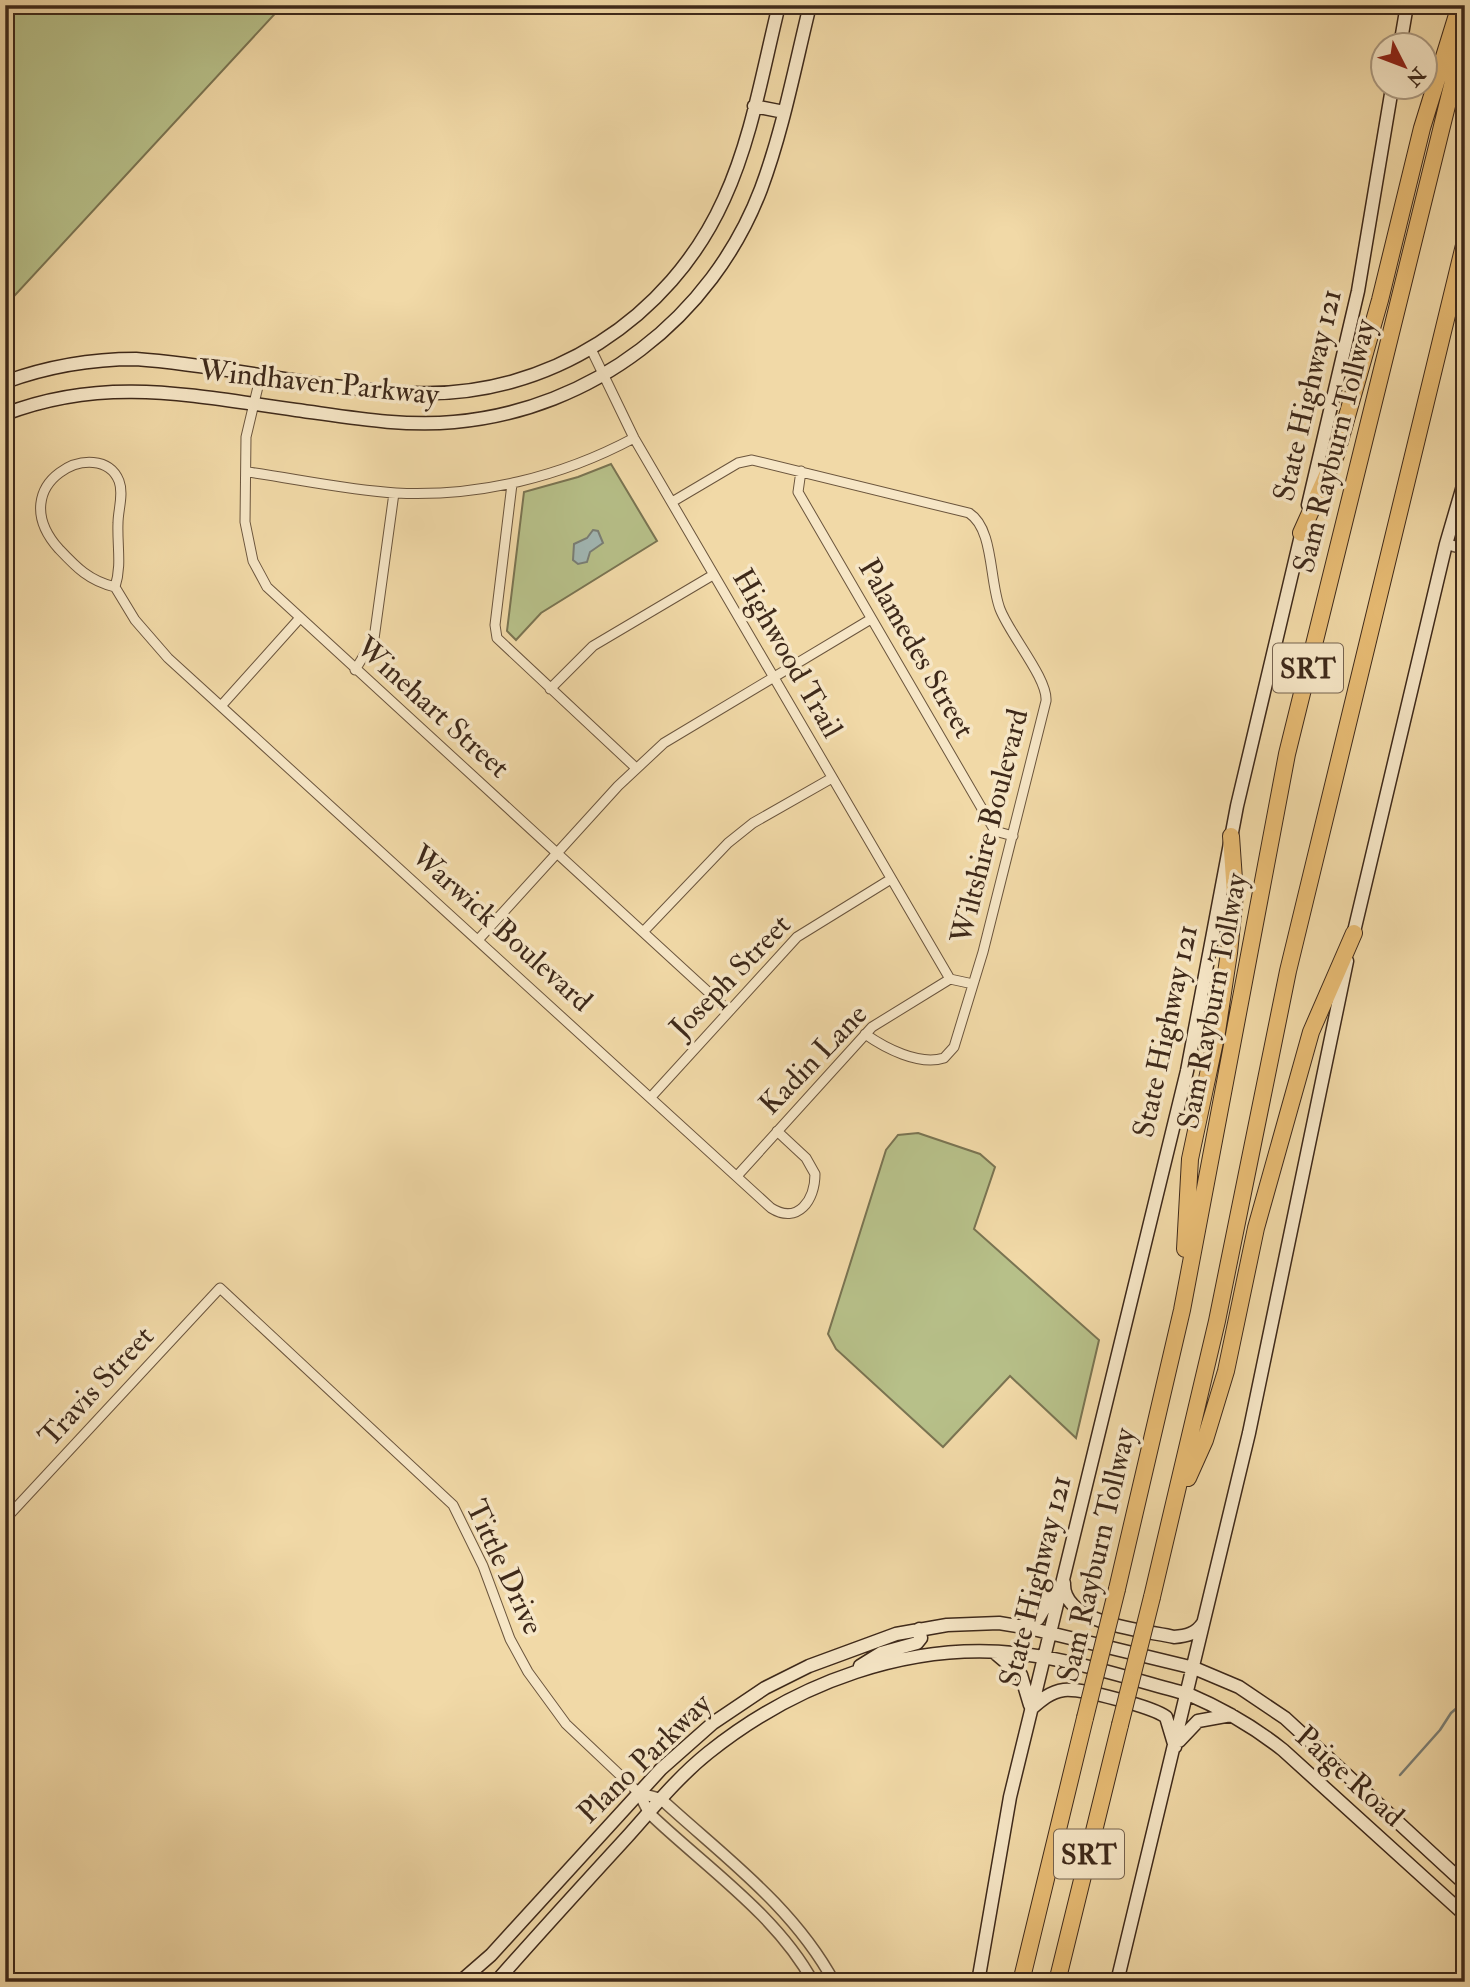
<svg xmlns="http://www.w3.org/2000/svg" width="1470" height="1987" font-family="'IM FELL Double Pica',serif">
	<style>
		.green { fill: #b7c089; stroke: #7a7452; stroke-width: 2 }
		.water { fill: #a1b7b4; stroke: #797e76; stroke-width: 2 }
		.lines { fill: none; stroke-linecap: round; stroke-linejoin: round }
		.stream { stroke: #797e76; stroke-width: 2.5 }
		.minor-casing { stroke: #6b553d; stroke-width: 11 }
		.tertiary-casing { stroke: #6b553d; stroke-width: 13 }
		.secondary-casing { stroke: #3e291a; stroke-width: 15 }
		.motorway-casing { stroke: #3e291a; stroke-width: 18 }
		.minor { stroke: #f6e6c6; stroke-width: 9 }
		.tertiary { stroke: #f6e6c6; stroke-width: 10 }
		.secondary { stroke: #f6e6c6; stroke-width: 12 }
		.motorway { stroke: #e8bc74; stroke-width: 16 }
		.motorway-bridge-casing { stroke: #3e291a; stroke-width: 18; stroke-linecap: butt }
		.motorway-bridge { stroke: #e8bc74; stroke-width: 16 }
		.labels { text-anchor: middle; stroke-width: 7; stroke-linejoin: round; paint-order: stroke }
		.shield { fill: #f6e6c6; stroke: #75624e; stroke-width: 2 }
		.shield-label { font-size: 28px; font-weight: bold; fill: #3e291a }
		.street-label { font-size: 30px; fill: #3e291a; stroke: #f6e6c6 }
	</style>
	<rect width="100%" height="100%" fill="#f1d9a7"/>
	<filter id="stains"><feTurbulence type="fractalNoise" baseFrequency=".00286" numOctaves="4"/><feColorMatrix values="0 0 0 0 .2 0 0 0 0 .09 0 0 0 0 .02 0 0 0 .5 -.17"/></filter>
	<radialGradient id="worn" r=".72"><stop offset=".6" stop-color="#630" stop-opacity="0"/><stop offset="1" stop-color="#630" stop-opacity=".3"/></radialGradient>
	<!-- green -->
	<path class="green" d="M5 5H283L5 306Z
		M611 464 657 541 541 613 516 640 507 631 524 492 578 477Z
		M918 1133 980 1154 995 1167 974 1229 1099 1340 1076 1438 1010 1376 943 1447 836 1349 828 1334 886 1150 898 1135Z"/>
	<!-- water -->
	<path class="water" d="M593 530 598 531 603 543 590 552 587 562 578 564 573 560 574 544 587 538Z"/>
	<g class="lines">
		<!-- stream -->
		<path class="stream" d="M1400 1775 1440 1730 1451 1713 1465 1701"/>
		<!-- minor casing -->
		<g class="minor-casing">
			<path id="minor" d="M591 349 634 438 950 979
				M261 374 246 437 245 522 253 561 267 587 729 1011
				M801 471 798 492 995 831 1013 836
				M248 472C297 479 347 490 396 493 479 497 561 477 634 438
				M512 484 495 625 497 638 636 768
				M672 502 738 463 752 460 969 513C994 529 989 580 1000 609 1010 635 1048 679 1046 701L983 952 954 1047 944 1058C919 1066 885 1048 865 1034
				M115 587C89 581 76 567 59 549 0 483 100 434 119 481 124 494 118 510 118 523 117 546 122 565 115 587L135 620 168 658 771 1208C798 1225 815 1200 815 1174L806 1158 777 1131
				M355 670 374 639 394 493
				M550 689 593 646 713 575
				M221 706 299 619
				M643 932 728 843 753 823 832 778
				M478 940 618 786 664 743 871 619
				M651 1097 797 937 891 879
				M737 1176 872 1027 950 979 973 984
				M5 1513H11L220 1288 453 1505 483 1566 510 1639 528 1672 566 1724 639 1793"/>
		</g>
		<!-- tertiary casing -->
		<g class="tertiary-casing">
			<path id="tertiary" d="M1446 544 1465 549
				M639 1793 661 1799C723 1856 793 1906 834 1982
				M639 1793 649 1813C703 1865 777 1915 813 1982"/>
		</g>
		<!-- secondary casing -->
		<g class="secondary-casing">
			<path id="secondary" d="M1400 46 1407 5
				M754 106 784 112
				M5 382C46 367 92 359 136 359 230 366 322 390 415 393 548 398 670 319 724 199 752 138 763 69 779 5
				M5 414C106 375 194 396 296 410 348 417 402 427 454 422 592 410 712 318 761 189 783 130 795 66 810 5
				M1308 505 1358 291 1392 88
				M1352 940 1446 544 1465 479
				M1064 1583C1062 1624 1143 1630 1174 1637 1186 1636 1196 1634 1203 1623
				M1020 1626 1038 1619 1052 1595
				M995 1653 1021 1675 1030 1705
				M860 1666 881 1653 917 1643 921 1638 919 1629
				M1031 1709C1041 1700 1050 1692 1064 1690 1081 1688 1153 1707 1166 1717L1175 1747
				M1179 1741 1198 1721 1231 1715
				M460 1982 491 1955 661 1769 713 1723 765 1688 809 1666 896 1634 947 1625 999 1623 1029 1628 1194 1668 1239 1687 1285 1718 1465 1884
				M496 1982C539 1933 583 1885 627 1837 653 1808 678 1777 708 1753 795 1683 910 1640 1023 1654 1078 1661 1134 1680 1188 1694 1223 1709 1253 1726 1283 1750L1465 1915
				M978 1982 1010 1797 1187 1071 1237 806 1303 527
				M1117 1982 1249 1433 1347 961"/>
		</g>
		<!-- motorway casing -->
		<g class="motorway-casing">
			<path id="motorway" d="M1464 482 1465 442
				M1301 533 1336 455 1380 300 1422 128 1460 5
				M1185 1249 1190 1159 1217 1032 1229 953 1235 894 1231 836
				M1188 1478 1205 1440 1226 1371 1256 1228 1311 1032 1354 933
				M1117 1589 1182 1310 1287 754 1465 33
				M1152 1597 1217 1321 1288 971 1465 241
				M1021 1982 1085 1718
				M1057 1982 1120 1725"/>
		</g>
		<!-- minor -->
		<use href="#minor" class="minor"/>
		<!-- tertiary -->
		<use href="#tertiary" class="tertiary"/>
		<!-- secondary -->
		<use href="#secondary" class="secondary"/>
		<!-- motorway -->
		<use href="#motorway" class="motorway"/>
		<!-- motorway-bridge casing -->
		<g class="motorway-bridge-casing">
			<path id="motorway-bridge" d="M1085 1718 1117 1589
				M1120 1725 1152 1597"/>
		</g>
		<!-- motorway-bridge -->
		<use href="#motorway-bridge" class="motorway-bridge"/>
	</g>
	<g class="labels">
		<!-- shield labels -->
		<g class="shield">
			<rect x="1273" y="643.5" width="70" height="49" rx="5"/>
			<rect x="1054" y="1829.5" width="70" height="49" rx="5"/>
		</g>
		<g class="shield-label">
			<text x="1308" y="678">SRT</text>
			<text x="1089" y="1864">SRT</text>
		</g>
		<!-- street labels -->
		<g class="street-label">
			<text transform="translate(319 382) rotate(6)" y="10">Windhaven Parkway</text>
			<text transform="translate(1307 395) rotate(-77)" y="10">State Highway 121</text>
			<text transform="translate(1334 446) rotate(-76)" y="10">Sam Rayburn Tollway</text>
			<text transform="translate(917 648) rotate(60)" y="10">Palamedes Street</text>
			<text transform="translate(788 653) rotate(60)" y="10">Highwood Trail</text>
			<text transform="translate(433 707) rotate(42)" y="10">Winehart Street</text>
			<text transform="translate(989 826) rotate(-76)" y="10">Wiltshire Boulevard</text>
			<text transform="translate(502 928) rotate(42)" y="10">Warwick Boulevard</text>
			<text transform="translate(730 976) rotate(-46)" y="10">Joseph Street</text>
			<text transform="translate(1212 1001) rotate(-79)" y="10">Sam Rayburn Tollway</text>
			<text transform="translate(1165 1031) rotate(-78)" y="10">State Highway 121</text>
			<text transform="translate(813 1059) rotate(-46)" y="10">Kadin Lane</text>
			<text transform="translate(96 1386) rotate(-47)" y="10">Travis Street</text>
			<text transform="translate(1096 1555) rotate(-77)" y="10">Sam Rayburn Tollway</text>
			<text transform="translate(505 1567) rotate(65)" y="10">Tittle Drive</text>
			<text transform="translate(1035 1581) rotate(-76)" y="10">State Highway 121</text>
			<text transform="translate(644 1758) rotate(-44)" y="10">Plano Parkway</text>
			<text transform="translate(1350 1776) rotate(42)" y="10">Paige Road</text>
		</g>
	</g>
	<!-- margin -->
	<rect width="1470" height="1987" fill="none" stroke="#f1d9a7" stroke-width="28"/>
	<rect x="7" y="7" width="1456" height="1973" fill="none" stroke="#3e291a" stroke-width="3.5"/>
	<rect x="14" y="14" width="1442" height="1959" fill="none" stroke="#3e291a" stroke-width="2"/>
	<!-- north arrow -->
	<g transform="translate(1404 66) rotate(132)"><circle r="33" fill="#f6e6c6" stroke="#ac9a81" stroke-width="2"/>
	<path d="M0-5L12 26L0 18L-12 26Z" fill="#8f2418"/>
	<text y="-10" font-size="19" font-weight="bold" text-anchor="middle" fill="#3e291a">N</text>
	</g>
	<rect width="100%" height="100%" filter="url(#stains)"/>
	<rect width="100%" height="100%" fill="url(#worn)"/>
</svg>
